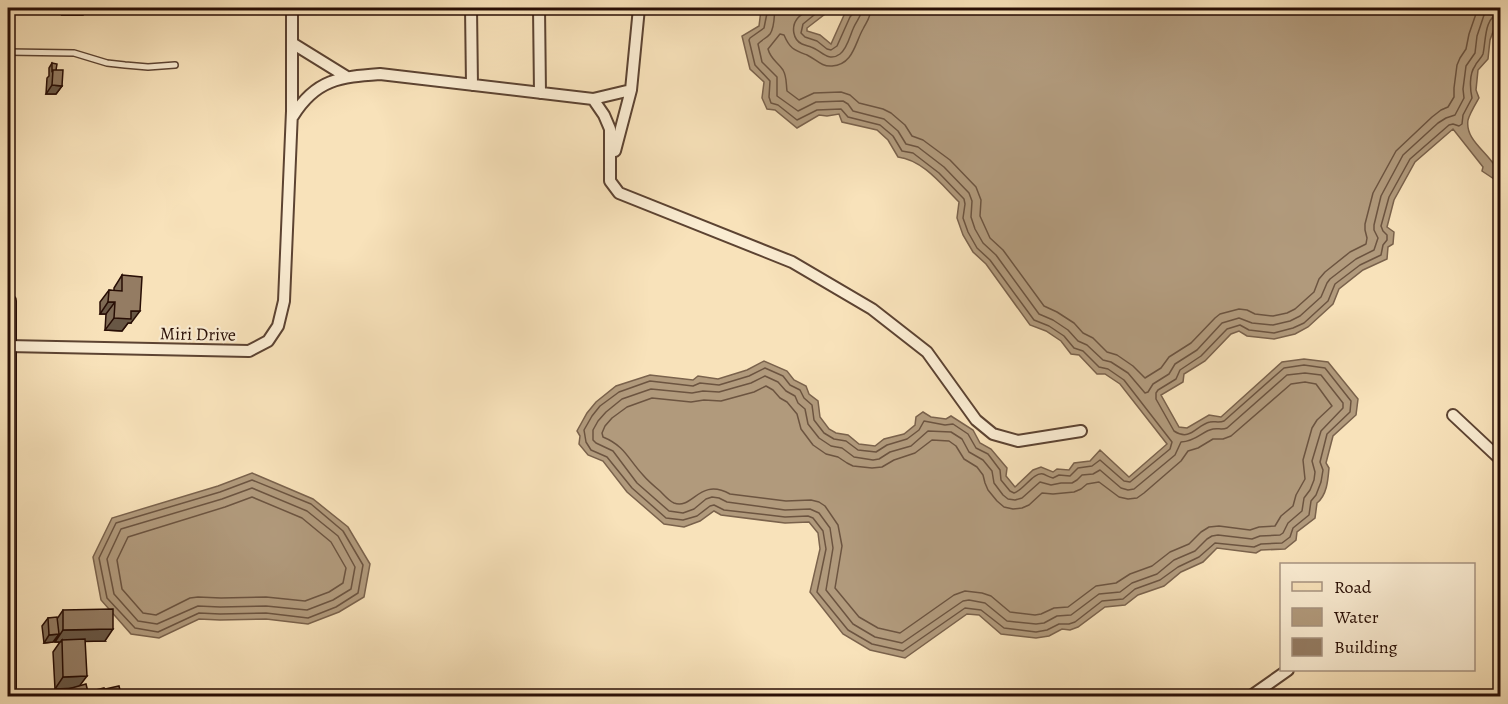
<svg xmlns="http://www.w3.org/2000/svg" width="1508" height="704" font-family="Alegreya,serif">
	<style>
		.water { fill: #b19a7c; stroke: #7a624c; stroke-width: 1.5 }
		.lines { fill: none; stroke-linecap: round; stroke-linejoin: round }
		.shore { stroke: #6c5440; stroke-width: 1.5 }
		.service-casing { stroke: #5c4332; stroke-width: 8 }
		.minor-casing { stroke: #5c4332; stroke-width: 14 }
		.primary-casing { stroke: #280e05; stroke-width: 18 }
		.service { stroke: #faecd2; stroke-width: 5 }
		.minor { stroke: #faecd2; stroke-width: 10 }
		.primary { stroke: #f8e2ba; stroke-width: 15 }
		.wall { fill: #7f6b55; stroke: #280e05; stroke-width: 1.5 }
		.shaded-wall { fill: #685745; stroke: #280e05; stroke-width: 1.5 }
		.building { fill: #947c63; stroke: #280e05; stroke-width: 1.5 }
		.labels { text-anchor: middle; stroke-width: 4.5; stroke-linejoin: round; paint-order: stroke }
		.street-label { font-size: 18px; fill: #280e05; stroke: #faecd2 }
	</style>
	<rect width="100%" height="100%" fill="#f8e2ba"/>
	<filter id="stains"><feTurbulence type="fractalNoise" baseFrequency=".00333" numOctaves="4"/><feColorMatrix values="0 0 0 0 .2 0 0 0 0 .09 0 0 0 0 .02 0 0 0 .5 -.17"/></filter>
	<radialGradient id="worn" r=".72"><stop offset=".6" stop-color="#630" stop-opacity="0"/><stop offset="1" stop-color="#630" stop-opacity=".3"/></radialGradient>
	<!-- water -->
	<path class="water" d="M765 8H826L825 14 807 28V31L820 35 831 44 845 13 852 8H1500V19L1497 21 1490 40 1488 59 1478 70 1476 90 1479 98C1475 105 1470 113 1468 120 1464 145 1501 157 1500 183L1482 171 1483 167 1453 129 1415 162 1394 200 1387 227 1394 232 1393 244 1388 247 1387 259 1363 270 1339 289 1333 304 1308 327 1295 334 1274 339 1247 336 1239 331 1231 334 1205 361 1184 374 1183 382 1161 395 1179 427 1187 428 1209 415 1221 417 1282 362 1304 359 1328 362 1358 399 1356 415 1333 436 1326 463 1329 468C1328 480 1327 495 1317 503L1315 518 1297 532 1296 540 1285 549 1261 550 1256 553 1217 548 1203 562 1181 572 1164 586 1138 595 1125 605 1105 607 1078 627 1070 630 1062 629 1049 636 1036 638 1001 634 979 615 967 614 905 658 870 650 843 634 810 592 820 549 818 533 809 522 785 523 721 515 714 511 700 521 684 527 664 524 627 492 603 461 588 455 579 444 580 436 577 431 587 413 596 402 616 386 650 375 693 380 698 376 718 379 747 370 764 361 787 371 794 380 806 386 809 394 818 401 820 417 829 429 836 433 848 435 859 444 875 446 884 439 904 434 915 425 916 417 923 412 931 417 946 419 951 416 973 430 980 443 991 449 1007 468 1006 476 1015 487 1033 470 1041 467 1053 472 1057 469 1069 470 1074 463 1090 461 1100 450 1129 477 1167 444 1120 384 1105 374H1097L1079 355 1071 354 1061 341 1046 331 1030 325 986 264 973 252 963 235 957 218 959 202C942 185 923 160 898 157L888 140 877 130 842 122 839 114 827 116 819 115 797 128 775 110 767 109 762 98 764 82 750 69 742 36 759 26 761 10Z
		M252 473 313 499 348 527 370 564 364 597 339 612 308 624 266 619 220 620 199 619 159 638 131 634 101 600 93 557 112 518 218 486Z"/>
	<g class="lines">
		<!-- shore -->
		<path class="shore" d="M768 8 764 28 750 38 749 40 755 65 770 81 769 97 771 103 778 105 797 120 817 110 841 109 848 117 880 125 893 136 902 151 913 153 939 173 964 199 965 204 963 218 968 232 977 248 990 260 1034 320 1049 326 1064 336 1074 348 1083 351 1099 367 1108 369 1124 380 1172 442 1170 449 1130 482 1124 481 1100 460 1092 466 1078 468 1070 476 1059 475 1053 478C1049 477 1046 475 1043 474 1033 472 1024 490 1014 493L1010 491 1001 480 1000 470 988 454 976 448 968 434 953 424 945 425 924 421 919 430 907 439 887 445 876 452 858 450 846 441 834 439 824 433 814 420 812 405 804 398 800 390 790 385 783 376 765 368 749 376 719 385 700 383 693 386 650 381 619 392 600 406 592 416 584 430 586 442 591 450 607 457 632 488 666 518 683 520 697 516 710 506 714 505 724 510 785 517 808 516 813 518 823 531 826 549 817 592 848 630 872 644 903 651 965 608 981 610 1004 628 1036 632 1047 630 1059 624H1069L1075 622 1102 601 1123 599 1135 589 1160 580 1178 567 1199 557 1215 543 1254 547 1261 544 1282 543 1290 537 1293 528 1309 515 1311 501 1316 495 1321 482 1323 470 1320 462 1327 434 1350 412 1351 401 1325 368 1304 365 1284 368 1224 421C1219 423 1214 421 1210 422 1196 425 1191 442 1174 431L1156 399V393L1158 390 1176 379 1180 370 1201 356 1227 329 1240 325 1249 330 1274 333 1293 328 1304 323 1328 301 1335 284 1360 265 1381 255 1383 245 1387 240V235L1383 231 1381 226 1389 197 1410 159 1449 125 1453 124 1459 126 1462 124 1463 115 1472 98C1470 89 1469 74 1475 66 1477 61 1481 59 1483 54 1486 41 1484 16 1500 14
			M775 8C774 15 775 27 770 34 767 38 761 40 758 44L762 62 777 77V96L798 111 816 102 843 101 848 104 853 111 884 119 898 131 906 144 918 147 944 167 969 193 972 201 971 217 975 229 983 243 996 255 1039 314 1053 320 1068 330 1078 341 1087 345 1103 360 1111 362 1128 373 1145 393 1148 392 1153 384 1169 374 1175 364 1197 350 1222 323 1239 318 1252 323 1273 325 1290 321 1300 316 1321 297 1327 283 1330 279 1356 259 1374 250 1378 238 1374 230V225L1381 196 1403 155 1438 123 1446 118 1455 115 1464 98 1463 89 1466 66 1475 53 1477 36 1484 15 1493 8
			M811 8C807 11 800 15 797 19 791 27 793 40 802 44 804 45 808 46 811 47 821 50 828 63 840 54 847 49 850 36 853 29 856 21 862 16 862 8
			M820 8 819 11 803 24 801 33 805 37 817 41 827 49 831 50 837 46 850 17 854 12 855 8
			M871 8C871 17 867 21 863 29 855 43 853 65 832 66 821 67 816 59 807 55 794 50 790 49 784 35L780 34 768 49C771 60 777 61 783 70 787 77 786 84 787 91L799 100 814 93 841 92 850 95 859 103 883 109 891 113 905 125 912 136 923 140 950 160 976 187 981 200 980 216 990 238 1003 250 1044 306 1057 312 1074 323 1083 333 1093 338 1107 352 1117 355 1133 366 1145 378 1161 368 1169 357 1191 343 1215 318 1220 314 1239 309 1247 310 1255 314 1273 316 1287 313 1295 309 1314 292 1319 279 1325 272 1350 252 1366 244 1367 238 1365 230V224L1373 193 1396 151 1432 117 1441 110 1448 107 1454 97V88L1457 65 1460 58 1466 49 1469 34 1478 8
			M1305 373 1321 375 1343 403V408L1321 431 1312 461 1315 472 1314 480 1310 490 1304 498 1302 511 1288 523 1283 533 1280 535 1260 536 1252 539 1218 535 1212 536 1207 539 1195 551 1174 560 1157 574 1132 583 1120 592 1099 594 1071 615 1057 616 1044 623 1036 624 1007 621 985 603 969 600 963 601 902 643 875 637 853 624 826 590 833 548 830 528 819 513 810 509 785 510 727 502 719 498 712 497 706 499 694 509 683 513 669 511 637 483 613 451 596 443 593 440V430L598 421 606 412 622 399 651 389 692 393 703 391 719 392 751 383 765 376 778 382 786 391 795 396 798 403 805 409 808 424 819 438 831 446 842 448 854 457 873 460 879 459 890 452 911 446 928 431 951 432 962 439 969 452 983 460 992 471 994 483 1003 495 1008 499 1015 500 1022 498 1040 482 1051 485 1061 483H1072L1077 480 1082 475 1093 474 1100 470 1121 488 1128 490 1134 489 1175 455 1181 442C1197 441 1202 431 1213 429 1218 428 1222 430 1227 428L1287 375Z
			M1305 382 1316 384 1332 406 1317 420 1312 428 1303 460 1305 479 1296 495 1293 506 1281 516 1275 526 1259 527 1250 530 1219 526 1209 527 1201 532 1189 544 1170 552 1152 566 1130 574 1116 583 1096 586 1068 607 1054 608 1041 614 1035 615 1010 612 991 596 982 593 965 591 954 595 900 633 878 628 859 617 835 588 842 546 838 525 825 506 819 502 811 500 786 501 730 494C699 477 693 510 674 503 669 501 664 495 660 491 654 486 648 481 643 475 628 459 625 446 603 437L602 433 605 426 612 418 627 407 652 398 691 402 704 400 721 401 754 392 766 386 773 390 780 398 787 402 797 414 801 429 813 445 826 454 838 457 847 463 853 466 872 468 882 467 894 460 915 453 932 440 949 441 956 446 964 459 977 467 983 475 985 483 988 490 997 501 1004 507 1013 509 1022 508 1029 505 1042 493 1053 494 1074 492 1081 489 1087 484 1099 482 1119 497 1128 499 1137 498 1144 493 1181 461 1188 451 1198 448 1213 439H1223L1231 436 1291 384Z
			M252 480 311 504 343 531 363 565 358 593 336 607 308 618 266 613 220 614 199 613 158 632 135 628 107 598 99 558 116 523 220 492Z
			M252 488 307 511 338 536 355 567 351 589 333 600 307 610 266 606 220 607 198 606 157 624 138 621 114 594 107 559 121 529 222 499Z
			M252 497 302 518 331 542 346 568 343 583 329 592 305 601 266 597 221 598 198 597 190 598 156 615 143 613 122 589 117 560 128 537 225 507Z"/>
		<!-- service casing -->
		<g class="service-casing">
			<path id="service" d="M8 52 74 53 107 63 125 65 148 67 175 65"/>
		</g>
		<!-- minor casing -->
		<g class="minor-casing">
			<path id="minor" d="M471 8 472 85
				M539 8 540 93
				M292 43 347 77
				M593 99 604 115 610 129V181L619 193 792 262 872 309 927 352 976 420 993 434 1018 441 1081 431
				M293 116C316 79 340 77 380 74L593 99 631 90
				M615 151 631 90 639 8
				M8 346 249 351 268 341 278 326 284 301 292 111V8
				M1453 415 1500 459
				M1251 696 1288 670"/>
		</g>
		<!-- primary casing -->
		<g class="primary-casing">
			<path id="primary" d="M8 301V696"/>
		</g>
		<!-- service -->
		<use href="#service" class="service"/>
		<!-- minor -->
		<use href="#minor" class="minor"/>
		<!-- primary -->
		<use href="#primary" class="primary"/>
	</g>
	<!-- wall -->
	<path class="wall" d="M62 8H89L83 15H62Z
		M52 63 56 70 62 86 56 94H46L47 78 49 76V68Z
		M122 275 131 323H128L122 331 105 330 106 314H100V302L109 290 114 291V288Z
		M63 610 105 641H85L80 686 88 692 105 689 121 694 119 696H62L68 689 71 688 55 689 53 652 60 642H55V639L53 642 44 643 42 626 48 618 57 619Z"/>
	<!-- shaded-wall -->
	<path class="shaded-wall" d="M67 8H89L83 15H62Z
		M52 85 62 86 56 94H46Z
		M108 302H115L106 314H100Z
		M131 311H140L131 323H128L122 331 105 330 114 318Z
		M113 629 105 641 62 642V640L60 642H55L63 630Z
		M59 634 53 642 44 643 49 635Z
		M87 676 78 688 55 689 63 677Z"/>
	<!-- building -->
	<path class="building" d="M52 63 57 64 56 70H53L52 71Z
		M53 70H63L62 86 52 85Z
		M122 275 142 277 140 311H131V319L114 318 115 302H108L109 290 122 291Z
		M113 609V629L63 630V610Z
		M57 617 59 634 49 635 48 618Z
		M85 639 87 676 63 677 62 640Z
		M86 684 88 692 104 688 106 695 102 696H70L68 689Z
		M119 686 121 694 112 696H106V695L105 689Z"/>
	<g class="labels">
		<!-- street labels -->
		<g class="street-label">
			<text transform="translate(198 334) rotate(1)" y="6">Miri Drive</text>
		</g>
	</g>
	<!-- margin -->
	<rect width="1508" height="704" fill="none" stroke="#f8e2ba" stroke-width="30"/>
	<rect x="9" y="9" width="1490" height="686" fill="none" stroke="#280e05" stroke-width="3"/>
	<rect x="15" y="15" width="1478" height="674" fill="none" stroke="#280e05" stroke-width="1.5"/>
	<!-- legend -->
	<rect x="1280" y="563" width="195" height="108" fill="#faecd2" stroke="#a69380" stroke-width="1.5"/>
	<rect x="1292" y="582" width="30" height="9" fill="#f8e2ba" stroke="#a69380" stroke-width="1.5"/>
	<text x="1334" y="593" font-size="18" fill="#280e05">Road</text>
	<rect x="1292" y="608" width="30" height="18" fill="#b19a7c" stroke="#a69380" stroke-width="1.5"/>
	<text x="1334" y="623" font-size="18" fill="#280e05">Water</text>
	<rect x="1292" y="638" width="30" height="18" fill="#947c63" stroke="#a69380" stroke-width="1.5"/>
	<text x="1334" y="653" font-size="18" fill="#280e05">Building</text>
	<rect width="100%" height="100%" filter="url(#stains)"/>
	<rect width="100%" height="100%" fill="url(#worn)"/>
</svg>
